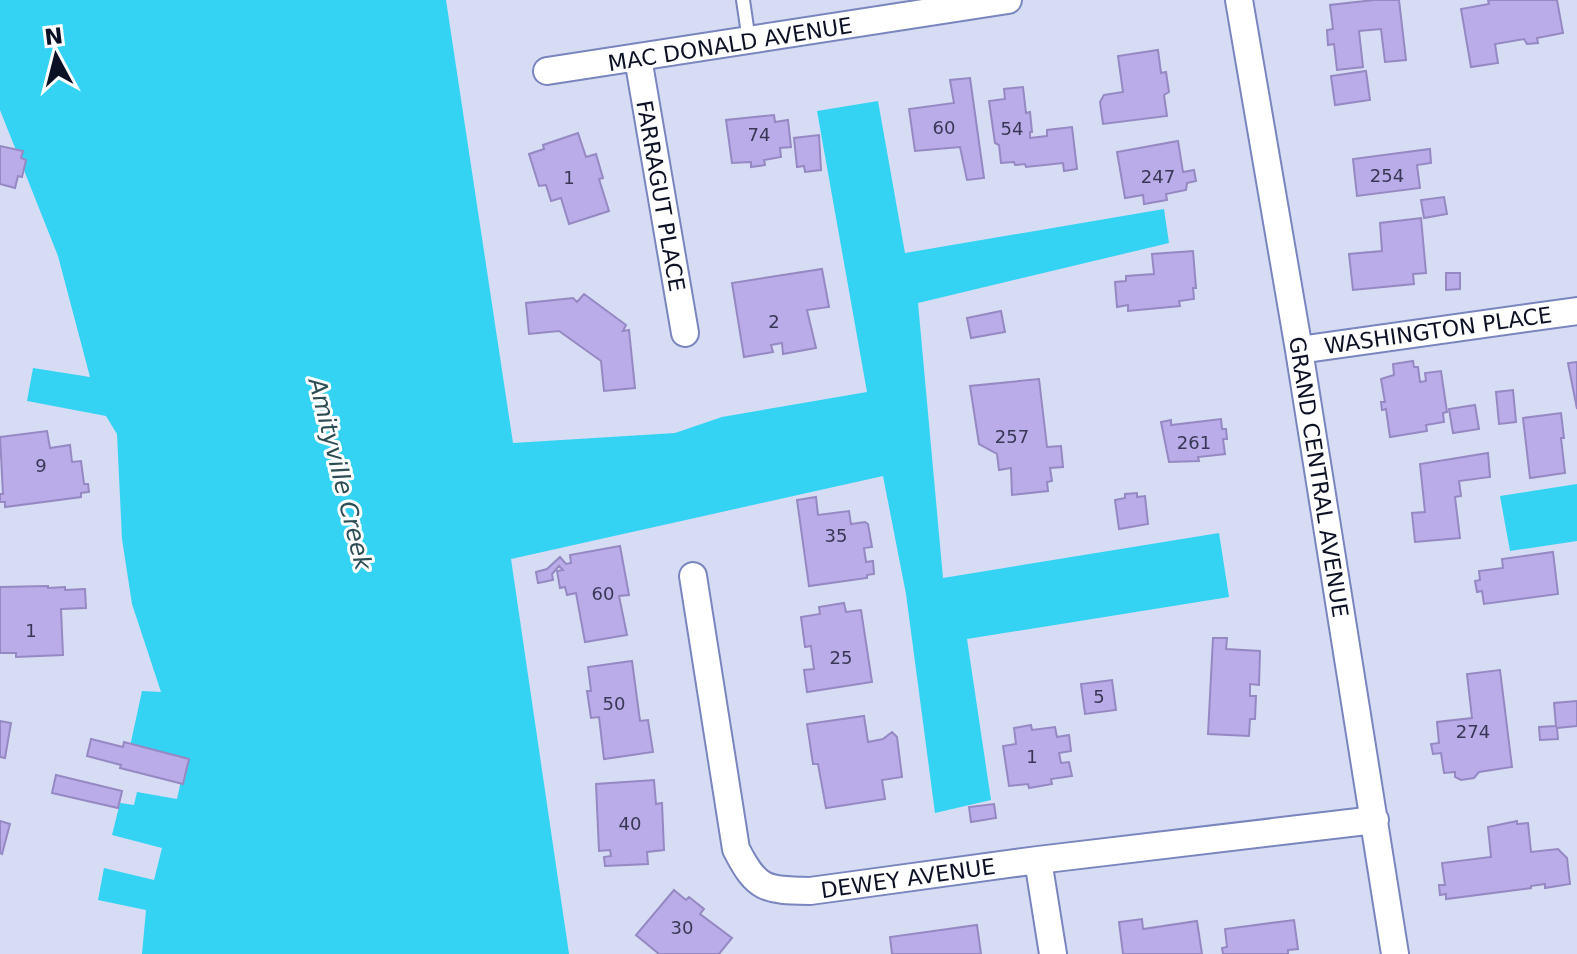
<svg xmlns="http://www.w3.org/2000/svg" width="1577" height="954" font-family="'DejaVu Sans',sans-serif">
	<style>
		.water { fill: #34d3f3 }
		.building { fill: #b9ace8; stroke: #9688c2; stroke-width: 2 }
		.lines { fill: none; stroke-linecap: round; stroke-linejoin: round }
		.service-casing { stroke: #7985be; stroke-width: 16 }
		.minor-casing { stroke: #7985be; stroke-width: 30 }
		.service { stroke: #fff; stroke-width: 12 }
		.minor { stroke: #fff; stroke-width: 26 }
		.labels { text-anchor: middle; stroke-width: 6; stroke-linejoin: round; paint-order: stroke }
		.number-label { font-size: 18px; fill: #383856 }
		.street-label { font-size: 22px; fill: #0d1126; stroke: #fefefe }
		.water-label { font-size: 24px; font-style: italic; fill: #2d4d54; stroke: #fefefe }
	</style>
	<rect width="100%" height="100%" fill="#d5dcf4"/>
	<!-- water -->
	<path class="water" d="M0 0H446L513 443 675 433 722 417 867 392 817 111 878 101 905 253 1164 209 1169 243 918 303 943 578 1219 533 1229 597 967 639 991 800 935 813 906 594 883 476 511 559 569 954H142L146 910 98 900 104 868 154 880 162 848 112 835 120 803 134 805 137 792 177 799 185 763 129 751 142 691 161 692 132 604 122 539 117 434 106 416 27 401 33 368 90 377 58 256 0 110Z
		M1577 484V541L1510 551 1500 496Z"/>
	<!-- building -->
	<path class="building" d="M1374 0H1399L1406 60 1385 62 1381 29 1359 31 1363 67 1337 70 1334 44 1328 45 1327 30 1333 29 1330 5Z
		M1488 0H1557L1563 33 1537 38 1538 43 1527 44 1524 39 1495 44 1498 63 1471 67 1461 9 1489 4Z
		M1158 50 1161 73 1166 72 1169 92 1164 95 1167 116 1103 124 1100 102 1104 95 1123 92 1118 56Z
		M1366 71 1370 100 1335 105 1331 76Z
		M970 78 984 178 967 180 960 147 915 151 909 109 954 103 950 80Z
		M1023 87 1026 113 1030 112 1032 132H1030V138L1047 136V130L1072 127 1077 169 1064 171 1063 163 1026 167 1025 164 1015 165 1014 162 1001 163 999 145 995 143 989 101 1005 99 1004 89Z
		M774 115 775 122 788 120 791 147 780 148 781 157 764 160 765 165 751 167V162L732 163 726 120Z
		M578 133 586 157 596 154 603 178 599 179 609 211 569 224 561 198 551 201 546 185 539 186 529 154 544 149 543 145Z
		M819 135 821 170 805 172 804 166 797 167 794 138Z
		M1178 141 1183 172 1194 170 1196 181 1187 183 1186 190 1166 194 1167 200 1144 204 1143 195 1125 198 1117 152Z
		M0 146 23 151 21 158 26 160 22 177 18 176 15 188 0 184Z
		M1430 149 1431 163 1417 165 1420 188 1357 196 1353 159Z
		M1444 197 1447 214 1424 218 1421 200Z
		M1421 218 1426 273 1413 274 1414 284 1353 290 1349 254 1382 251 1380 223Z
		M1193 251 1196 288H1193L1194 299 1179 301 1180 306 1128 311V305L1117 307 1115 282 1126 281V276L1154 274 1152 254Z
		M822 269 829 307 807 310 816 348 783 354 782 343 771 345 773 352 744 357 732 283Z
		M1446 273H1460V289L1446 290Z
		M584 294 626 325 623 331 629 330 635 388 604 391 601 361 559 331 529 334 526 303 573 298 577 302Z
		M1001 311 1005 332 971 338 967 318Z
		M1413 361 1414 367H1418L1420 382 1426 381 1425 373 1441 371 1447 412 1443 413 1444 422 1426 425 1427 431 1390 437 1386 409 1382 410 1381 402H1385L1381 379 1394 375 1393 364Z
		M1577 362V409L1568 363Z
		M1039 379 1047 447 1061 446 1063 467 1050 468 1052 481 1047 482 1048 491 1012 495 1011 468 999 470 997 454 979 444 970 386Z
		M1513 390 1516 422 1499 424 1496 392Z
		M1475 405 1479 429 1453 433 1449 409Z
		M1561 413 1564 438H1561L1565 473 1530 478 1523 418Z
		M1221 419 1222 429H1226L1227 439H1223L1225 454 1198 457 1199 461 1169 462 1161 422 1171 420V425Z
		M47 431 50 448 70 445 72 462 81 461 84 484H88L89 492 81 493V497L5 507V502H0V494H3L0 437Z
		M1488 453 1490 477 1459 481 1461 496 1455 497 1460 538 1415 542 1412 513 1425 512 1420 464Z
		M1137 493V497L1145 496 1148 524 1119 529 1115 500 1125 498V494Z
		M816 497 818 515 849 511 851 524 865 522 868 524 872 547 864 548 866 562 873 561 874 574 867 575V578L809 586 797 500Z
		M620 546 629 595 619 596 627 635 585 642 576 593 567 595 565 587 560 588 557 571 563 570 559 566 552 574 553 580 538 583 536 572 547 569 560 557 566 564 571 563 570 555Z
		M1553 552 1558 594 1484 604 1482 591 1477 592 1475 581 1480 580 1479 571 1503 568 1502 559Z
		M48 586V588L65 587V590L85 589 86 608 61 609 63 655 16 657V653H0V587Z
		M844 603 846 612 861 610 872 682 807 692 804 670 814 669 811 646 805 647 801 617 820 614 819 607Z
		M1213 638H1227L1226 649 1260 651 1259 685 1250 684V696H1256L1255 719H1250L1249 736 1208 734Z
		M632 661 640 721 648 720 653 752 604 759 599 717 591 718 587 691H591L588 667Z
		M1500 670 1512 767 1479 772 1474 778 1461 780 1455 777V772L1444 773 1441 753 1433 754 1431 744 1439 743 1437 722 1472 718 1467 674Z
		M1112 680 1116 710 1085 714 1081 684Z
		M1577 701V726L1557 728 1558 739 1540 740 1539 727 1556 726 1554 703Z
		M864 716 868 742 883 739 892 732 897 737 902 777 882 780 885 799 826 808 818 764H813L807 724Z
		M0 721 11 723 5 758 0 757Z
		M1031 725 1032 730 1055 727 1057 737 1069 735 1071 751 1059 753 1061 763 1069 762 1072 776 1051 779 1052 784 1029 788 1028 784 1009 786 1003 746 1016 744 1014 728Z
		M91 739 123 747 124 742 189 759 183 784 120 768 121 765 87 756Z
		M56 775 122 791 118 808 52 793Z
		M654 780 656 804 662 803 664 850 647 852 648 864 605 866 604 857 611 856 610 850 599 851 596 784Z
		M994 804 996 818 971 822 969 807Z
		M0 821 10 824 2 854 0 853Z
		M1517 821V824L1528 823 1531 852 1558 849 1567 858 1570 884 1545 888V884L1531 886V888L1446 899V894L1440 895 1439 885H1445L1442 863 1491 857 1488 827Z
		M674 890 686 900 689 897 704 909 700 914 732 938 719 954H659L636 935Z
		M1142 919 1143 929 1197 921 1202 954H1123L1119 922Z
		M1294 920 1298 949 1288 950V954H1223L1222 948 1227 947 1225 929Z
		M977 925 981 954H892L890 937Z"/>
	<g class="lines">
		<!-- service casing -->
		<g class="service-casing">
			<path id="service" d="M743 0 749 41"/>
		</g>
		<!-- minor casing -->
		<g class="minor-casing">
			<path id="minor" d="M1239 0 1299 350 1395 954
				M638 58 685 333
				M547 71 1008 0
				M1299 350 1577 311
				M693 576 736 849C757 890 765 890 810 891L1038 860 1375 820
				M1038 860 1053 954"/>
		</g>
		<!-- service -->
		<use href="#service" class="service"/>
		<!-- minor -->
		<use href="#minor" class="minor"/>
	</g>
	<g class="labels">
		<!-- number labels -->
		<g class="number-label">
			<text x="944" y="134">60</text>
			<text x="1012" y="135">54</text>
			<text x="759" y="141">74</text>
			<text x="1387" y="182">254</text>
			<text x="1158" y="183">247</text>
			<text x="569" y="184">1</text>
			<text x="774" y="328">2</text>
			<text x="1012" y="443">257</text>
			<text x="1194" y="449">261</text>
			<text x="41" y="472">9</text>
			<text x="836" y="542">35</text>
			<text x="603" y="600">60</text>
			<text x="31" y="637">1</text>
			<text x="841" y="664">25</text>
			<text x="1099" y="703">5</text>
			<text x="614" y="710">50</text>
			<text x="1473" y="738">274</text>
			<text x="1032" y="763">1</text>
			<text x="630" y="830">40</text>
			<text x="682" y="934">30</text>
		</g>
		<!-- street labels -->
		<g class="street-label">
			<text transform="translate(730 44) rotate(-9)" y="8">MAC DONALD AVENUE</text>
			<text transform="translate(661 196) rotate(80)" y="8">FARRAGUT PLACE</text>
			<text transform="translate(1438 330) rotate(-8)" y="8">WASHINGTON PLACE</text>
			<text transform="translate(1319 477) rotate(81)" y="8">GRAND CENTRAL AVENUE</text>
			<text transform="translate(908 878) rotate(-8)" y="8">DEWEY AVENUE</text>
		</g>
		<!-- water labels -->
		<g class="water-label">
			<text transform="translate(340 474) rotate(76)" y="8">Amityville Creek</text>
		</g>
	</g>
	<!-- north arrow -->
	<g transform="translate(56 56) rotate(353)" stroke="#fefefe" stroke-width="6" paint-order="stroke">
	<path d="M0-6L14 30L0 20L-14 30Z" fill="#0d1126"/>
	<text y="-12" font-size="22" font-weight="bold" text-anchor="middle" fill="#0d1126">N</text>
	</g>
</svg>
